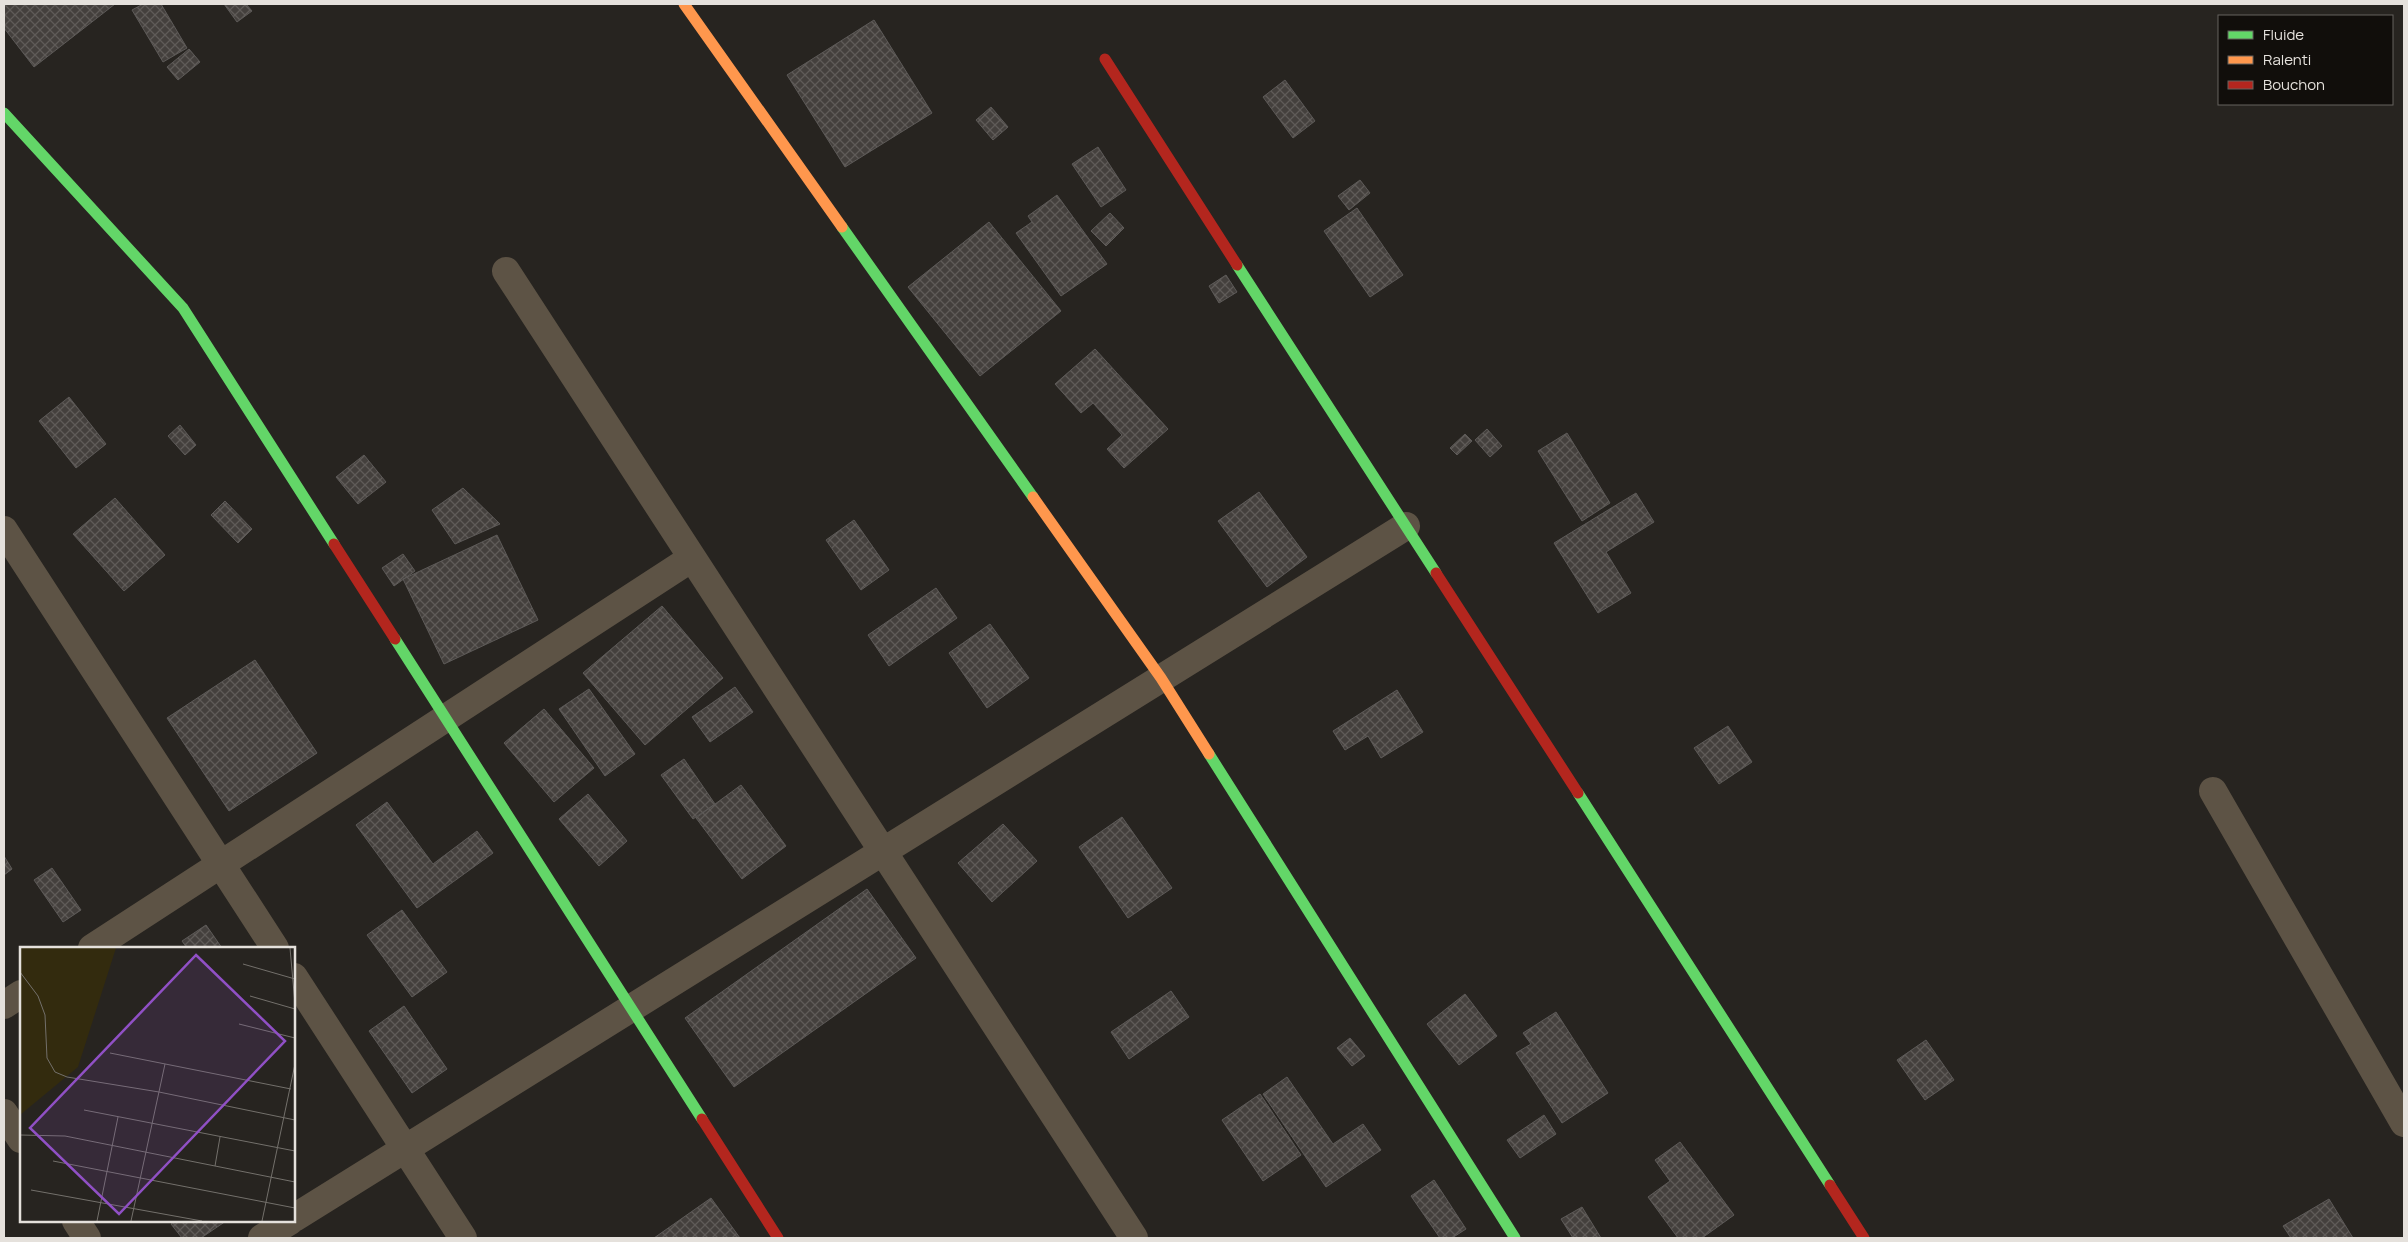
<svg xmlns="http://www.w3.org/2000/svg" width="2408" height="1242" font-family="Manrope,sans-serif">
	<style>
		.building { fill: url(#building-cross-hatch); stroke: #5d5a58 }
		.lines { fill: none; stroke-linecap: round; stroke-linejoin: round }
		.street { stroke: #5d5345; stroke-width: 28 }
		.fast { stroke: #63d668; stroke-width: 11 }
		.slow { stroke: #ff974d; stroke-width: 11 }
		.jam { stroke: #b3261e; stroke-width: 11 }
		.inset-road { fill: none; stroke: #73706b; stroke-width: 1 }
		.view { fill: #9050c5; fill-opacity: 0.15; stroke: #9050c5; stroke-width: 2.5 }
		.inset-edge { fill: none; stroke: #e5e1dc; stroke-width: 2.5 }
	</style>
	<defs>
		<pattern id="building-cross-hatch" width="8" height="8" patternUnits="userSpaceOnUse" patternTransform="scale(1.25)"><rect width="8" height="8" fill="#44403d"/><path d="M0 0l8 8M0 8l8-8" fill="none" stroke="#5f5b58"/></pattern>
	</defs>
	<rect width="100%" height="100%" fill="#272420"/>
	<!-- building -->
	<path class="building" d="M4 4H115L34 67 4 28Z
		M143 4H161L187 48 163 62 132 10Z
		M224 4H246L252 11 237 22Z
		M874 20 932 113 845 167 787 75Z
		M189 49 200 62 178 80 167 67Z
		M1285 80 1315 121 1293 138 1263 97Z
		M991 107 1008 127 993 140 976 120Z
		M1098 147 1126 190 1101 207 1072 164Z
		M1360 180 1370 193 1349 210 1338 196Z
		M1057 195 1107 264 1061 296 1016 233 1032 222 1028 216Z
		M1357 208 1403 275 1370 297 1324 231Z
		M1110 213 1124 228 1106 246 1091 231Z
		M989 222 1061 311 980 376 908 287Z
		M1226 275 1237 292 1219 303 1209 286Z
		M1095 349 1168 429 1124 468 1107 449 1122 435 1093 403 1081 413 1055 384Z
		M69 397 106 444 76 468 39 421Z
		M180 425 196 445 185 455 168 436Z
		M1487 429 1502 446 1490 457 1475 440Z
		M1567 433 1610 503 1582 521 1538 451Z
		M1465 434 1472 441 1457 455 1450 448Z
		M364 455 386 482 358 504 336 477Z
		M463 488 500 524 455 544 432 510Z
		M1259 492 1307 557 1267 587 1218 521Z
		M1636 493 1654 522 1606 552 1631 593 1598 613 1554 543Z
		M115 498 165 555 124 591 73 534Z
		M225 501 252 529 238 543 211 515Z
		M854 520 889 570 861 590 826 540Z
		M497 535 538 620 444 664 403 579Z
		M403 554 415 571 394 586 382 568Z
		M936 588 957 618 889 666 868 635Z
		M662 606 723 678 645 745 583 673Z
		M990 624 1029 678 987 708 949 653Z
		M255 660 317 753 229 811 167 718Z
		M735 687 753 712 710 742 692 717Z
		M589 689 635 754 605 776 559 709Z
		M1397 690 1423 732 1381 758 1368 736 1345 750 1333 731Z
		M544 709 594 768 554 802 504 743Z
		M1728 726 1752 762 1719 784 1694 748Z
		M684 759 715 804 693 819 661 775Z
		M741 785 786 846 742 879 696 818Z
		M588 794 627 841 599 866 559 819Z
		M387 802 433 864 477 831 493 853 417 908 356 825Z
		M1122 817 1172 888 1128 918 1079 847Z
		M1003 824 1037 861 992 902 958 863Z
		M4 856 12 869 4 875Z
		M52 868 81 910 63 922 34 880Z
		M867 889 916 958 734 1087 685 1018Z
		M402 910 447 972 412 997 367 935Z
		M206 925 222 948H187L182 941Z
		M1171 991 1189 1017 1129 1059 1111 1032Z
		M1465 994 1497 1036 1459 1065 1427 1024Z
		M404 1006 447 1069 412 1093 369 1031Z
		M1556 1012 1608 1093 1562 1123 1516 1053 1531 1044 1523 1033Z
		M1350 1038 1365 1056 1352 1066 1337 1048Z
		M1926 1040 1954 1080 1925 1100 1897 1060Z
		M1287 1077 1333 1144 1363 1124 1381 1150 1326 1187 1263 1094Z
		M1260 1094 1301 1155 1263 1181 1222 1120Z
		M1544 1115 1556 1134 1520 1158 1507 1140Z
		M1680 1142 1734 1215 1702 1238H1678L1648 1197 1670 1181 1655 1160Z
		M1434 1180 1466 1229 1452 1238H1440L1411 1196Z
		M711 1198 740 1238H654Z
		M2329 1199 2353 1238H2291L2283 1226Z
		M1582 1207 1601 1238H1573L1561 1219Z
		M175 1221H226L201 1238H182L171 1224Z"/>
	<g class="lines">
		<!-- street -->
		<path class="street" d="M506 271 1134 1238
			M4 530 275 948
			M2213 791 2404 1123
			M92 948 692 558
			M294 977 463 1238
			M4 1005 21 994
			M4 1113 21 1139
			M294 1218 1406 526
			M76 1221 87 1238
			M262 1238 290 1221"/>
		<!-- fast -->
		<path class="fast" d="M4 113 183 308 334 544
			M842 227 1033 497
			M1237 265 1436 573
			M395 639 702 1119
			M1209 754 1515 1238
			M1578 793 1830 1185"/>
		<!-- slow -->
		<path class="slow" d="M684 4 842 227
			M1033 497 1161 678 1209 754"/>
		<!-- jam -->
		<path class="jam" d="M1105 59 1237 265
			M334 544 395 639
			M1436 573 1578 793
			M702 1119 778 1238
			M1830 1185 1864 1238"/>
	</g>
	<!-- overview -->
	<g transform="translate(20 947)">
		<rect width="275" height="275" fill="#272420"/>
		<path d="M0 1H96L58 120 0 168Z" fill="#332b0e"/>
		<path class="inset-road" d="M270 1 275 57M223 17 275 32M0 25 18 49 25 68 27 111 35 125 47 130 139 145 275 173M230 49 275 62M219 77 275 91M90 106 271 142M64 163 275 204M0 188 45 189 275 235M33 214 275 261M195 219 200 190M11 243 182 274M77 274 98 170M111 274 145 117M242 274 275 117"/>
		<path class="view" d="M176 8 265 94 99 267 10 181Z"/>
		<rect width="275" height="275" class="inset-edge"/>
	</g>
	<!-- border -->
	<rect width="2408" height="1242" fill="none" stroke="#e5e1dc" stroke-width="10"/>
	<!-- legend -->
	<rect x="2218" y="15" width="175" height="90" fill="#110e0b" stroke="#66625f"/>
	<rect x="2228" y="31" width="25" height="8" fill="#63d668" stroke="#66625f"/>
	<text x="2263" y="40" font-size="15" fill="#e5e1dc">Fluide</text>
	<rect x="2228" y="56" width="25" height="8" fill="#ff974d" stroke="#66625f"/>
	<text x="2263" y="65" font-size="15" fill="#e5e1dc">Ralenti</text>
	<rect x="2228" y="81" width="25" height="8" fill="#b3261e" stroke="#66625f"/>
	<text x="2263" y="90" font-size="15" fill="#e5e1dc">Bouchon</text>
</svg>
